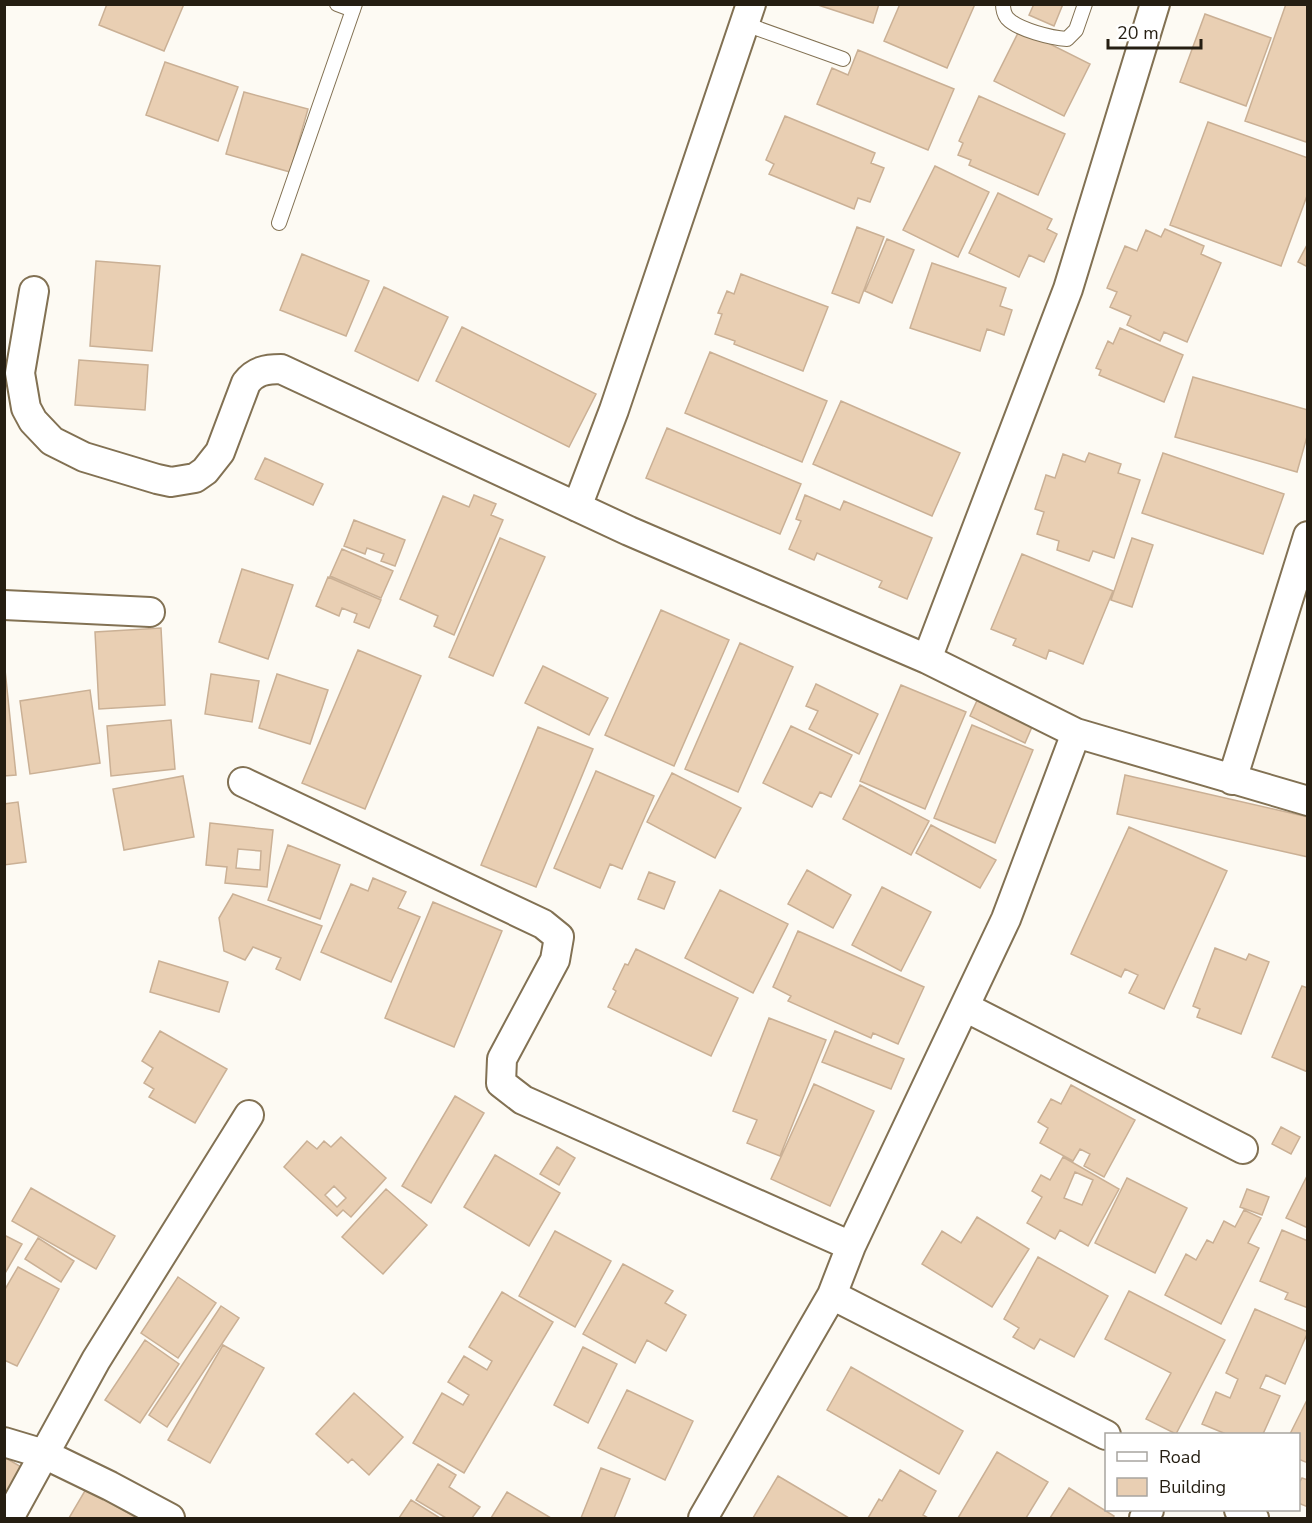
<svg xmlns="http://www.w3.org/2000/svg" width="1312" height="1523" font-family="'Nunito Sans',sans-serif">
	<style>
		.building { fill: #e9cfb3; stroke: #cab095; stroke-width: 1.5; fill-rule: evenodd }
		.lines { fill: none; stroke-linecap: round; stroke-linejoin: round }
		.lane-casing { stroke: #827153; stroke-width: 16 }
		.street-casing { stroke: #827153; stroke-width: 32 }
		.lane { stroke: #fff; stroke-width: 14 }
		.street { stroke: #fff; stroke-width: 28 }
	</style>
	<rect width="100%" height="100%" fill="#fdfaf3"/>
	<!-- building -->
	<path class="building" d="M107 4H184L164 51 99 25Z
		M815 4H879L873 23Z
		M900 4H975L947 68 884 41Z
		M1034 4H1063L1054 26 1029 15Z
		M1286 4H1308V136L1306 142 1245 121Z
		M1205 14 1271 38 1246 106 1180 82Z
		M1020 29 1090 64 1064 116 994 81Z
		M858 50 954 89 928 150 817 104 832 68 848 75Z
		M165 62 238 87 218 141 146 115Z
		M244 92 308 109 290 172 226 154Z
		M979 96 1065 134 1038 195 969 165 971 160 958 155 963 143 959 141Z
		M785 116 875 153 871 163 884 168 870 202 858 198 854 209 769 174 774 164 766 160Z
		M1208 122 1308 158V193L1281 266 1170 225Z
		M935 166 989 192 958 257 903 230Z
		M998 193 1052 219 1047 229 1057 234 1044 262 1029 255 1019 277 969 253Z
		M857 227 884 237 859 303 832 293Z
		M1165 229 1204 246 1201 254 1221 263 1187 342 1164 332 1160 341 1127 325 1131 316 1110 307 1117 292 1107 288 1125 246 1137 251 1146 230 1161 237Z
		M887 239 914 250 892 303 865 291Z
		M1308 243V267L1298 262Z
		M302 254 369 281 346 336 280 310Z
		M96 261 160 266 152 351 90 346Z
		M932 263 1006 288 1000 306 1012 310 1004 335 987 329 980 351 910 328Z
		M741 274 828 307 803 371 734 344 735 341 715 334 722 314 718 313 727 291 734 294Z
		M384 287 448 317 418 381 355 351Z
		M462 327 596 394 569 447 436 381Z
		M1120 328 1183 355 1164 402 1099 375 1101 370 1096 368 1108 341 1113 344Z
		M710 352 827 401 802 462 685 413Z
		M79 360 148 365 145 410 75 405Z
		M1193 377 1308 410V433L1297 472 1175 437Z
		M841 401 960 453 932 516 813 464Z
		M667 428 801 484 780 534 646 478Z
		M1089 453 1121 464 1118 473 1140 480 1114 558 1093 551 1089 561 1057 550 1059 541 1037 534 1044 512 1035 509 1046 475 1055 478 1063 454 1085 462Z
		M1163 453 1284 494 1263 554 1142 513Z
		M265 458 323 484 313 505 255 479Z
		M474 495 496 504 491 515 503 520 454 635 434 626 438 616 400 599 443 496 469 507Z
		M805 495 840 510 844 501 932 538 907 599 879 587 882 581 817 553 814 560 789 549 801 521 796 519Z
		M354 520 405 540 395 566 381 561 384 554 367 548 365 554 344 546Z
		M500 538 545 557 493 676 449 657Z
		M1132 538 1153 545 1132 607 1111 600Z
		M342 549 393 571 381 598 330 576Z
		M1022 554 1113 591 1083 664 1049 650 1046 659 1013 645 1016 639 991 629Z
		M242 569 293 585 268 659 219 642Z
		M328 577 381 600 369 628 354 622 357 614 342 608 339 616 316 606Z
		M661 610 729 640 674 766 605 735Z
		M161 628 165 705 99 709 95 632Z
		M740 643 793 667 738 792 685 769Z
		M358 650 421 676 365 809 302 783Z
		M4 660 16 775 4 776Z
		M543 666 608 698 589 735 525 703Z
		M211 674 259 681 252 722 205 714Z
		M277 674 328 690 310 744 259 728Z
		M816 684 878 714 859 754 809 729 818 711 806 706Z
		M901 685 966 712 925 809 860 781Z
		M90 690 100 763 30 774 20 701Z
		M980 694 1035 720 1025 743 970 716Z
		M171 720 175 769 111 776 107 726Z
		M972 725 1033 750 995 843 934 818Z
		M791 726 852 755 831 797 820 792 812 807 763 783Z
		M538 727 593 749 536 887 481 865Z
		M596 771 654 796 622 869 610 864 600 888 554 868Z
		M672 773 741 808 715 858 647 822Z
		M1125 775 1308 817V857L1117 814Z
		M183 776 194 837 124 850 113 789Z
		M860 785 929 821 911 855 843 819Z
		M18 802 26 862 4 865V804Z
		M210 823 273 830 267 887 225 883 227 867 206 865ZM238 849 261 851 260 870 236 868Z
		M931 825 996 860 980 888 916 853Z
		M1129 827 1227 871 1164 1009 1129 993 1138 975 1125 969 1121 977 1071 954Z
		M288 845 340 865 320 919 268 900Z
		M807 870 851 895 833 928 788 904Z
		M649 872 675 882 664 909 638 899Z
		M373 878 406 892 398 908 420 917 391 982 321 952 351 884 368 891Z
		M882 887 931 912 901 971 852 945Z
		M720 890 788 924 753 993 685 958Z
		M233 894 322 926 300 980 276 969 281 958 253 947 245 960 224 951 219 918Z
		M433 902 502 931 454 1047 385 1018Z
		M798 931 924 987 898 1044 873 1033 871 1038 788 1001 791 996 773 987Z
		M1215 948 1246 960 1249 954 1269 962 1241 1034 1197 1017 1200 1009 1193 1006Z
		M636 949 738 998 711 1056 608 1007 616 991 613 989 625 964 628 965Z
		M159 961 228 982 219 1012 150 992Z
		M1302 986 1308 988V1072L1272 1057Z
		M769 1018 826 1040 780 1156 747 1143 757 1120 733 1111Z
		M160 1031 227 1069 195 1123 149 1097 154 1089 144 1083 153 1068 142 1061Z
		M835 1031 904 1059 891 1089 822 1062Z
		M814 1084 874 1111 830 1206 771 1179Z
		M1071 1085 1135 1120 1104 1177 1084 1166 1090 1154 1080 1149 1073 1161 1040 1143 1048 1128 1038 1122 1051 1099 1061 1104Z
		M455 1096 484 1113 431 1203 402 1186Z
		M1281 1127 1300 1137 1291 1154 1272 1144Z
		M341 1137 386 1178 351 1217 343 1210 337 1216 284 1167 307 1141 317 1149 324 1141 331 1147ZM334 1186 346 1198 337 1207 325 1195Z
		M557 1147 575 1158 559 1185 540 1174Z
		M495 1155 560 1193 529 1246 464 1207Z
		M1063 1157 1119 1189 1088 1246 1060 1230 1055 1239 1027 1223 1042 1197 1032 1191 1041 1175 1050 1180ZM1075 1172 1093 1180 1082 1205 1064 1198Z
		M1308 1174V1228L1286 1218Z
		M1127 1178 1187 1208 1155 1273 1095 1243Z
		M31 1188 115 1236 96 1269 12 1221Z
		M386 1189 427 1225 383 1274 342 1237Z
		M1247 1189 1269 1197 1262 1215 1240 1207Z
		M1244 1210 1261 1218 1248 1243 1259 1248 1221 1324 1165 1295 1186 1254 1196 1260 1207 1240 1213 1243 1224 1221 1235 1227Z
		M977 1217 1029 1249 992 1307 922 1264 942 1231 961 1243Z
		M1282 1230 1308 1241V1308L1285 1299 1288 1293 1260 1281Z
		M555 1231 611 1261 575 1327 519 1296Z
		M4 1235 22 1244 4 1275Z
		M38 1238 74 1261 61 1282 25 1259Z
		M1038 1257 1108 1296 1074 1357 1040 1339 1034 1349 1013 1337 1019 1328 1004 1319Z
		M623 1264 673 1291 665 1303 686 1315 666 1351 647 1340 635 1363 583 1334Z
		M18 1267 59 1289 17 1366 4 1360V1291Z
		M178 1277 216 1303 178 1358 141 1333Z
		M1129 1291 1225 1340 1176 1434 1146 1419 1171 1373 1105 1339Z
		M502 1292 553 1322 464 1473 413 1443 442 1393 463 1405 469 1395 448 1382 464 1356 487 1370 492 1361 469 1347Z
		M221 1306 239 1318 167 1427 149 1415Z
		M1255 1309 1308 1332 1285 1384 1266 1375 1260 1388 1280 1396 1263 1434H1226L1202 1424 1216 1392 1230 1398 1238 1379 1226 1373Z
		M145 1340 179 1364 140 1423 105 1400Z
		M223 1345 264 1368 210 1463 168 1440Z
		M583 1347 617 1364 588 1423 554 1405Z
		M851 1367 963 1431 939 1474 827 1410Z
		M627 1390 693 1421 665 1480 598 1448Z
		M354 1393 403 1437 369 1475 352 1459 348 1463 316 1434Z
		M1308 1398V1463L1298 1459V1434H1290Z
		M997 1452 1048 1482 1026 1518H958Z
		M4 1457 23 1468 4 1501Z
		M438 1464 456 1475 449 1487 480 1507 472 1518H446L416 1500Z
		M601 1468 630 1479 614 1518H581Z
		M900 1470 936 1491 923 1515 928 1518H868L879 1499 882 1501Z
		M778 1476 849 1518H753Z
		M1302 1478 1308 1480V1507L1298 1503V1485Z
		M1069 1488 1114 1516 1113 1518H1050Z
		M86 1489 137 1518H69Z
		M507 1492 551 1518H491Z
		M411 1500 440 1518H399Z"/>
	<g class="lines">
		<!-- lane casing -->
		<g class="lane-casing">
			<path id="lane" d="M337 4 353 10
				M1003 4C1003 9 1004 14 1007 18 1018 30 1052 38 1067 39L1076 30 1085 4
				M745 24 843 59
				M279 223 355 4"/>
		</g>
		<!-- street casing -->
		<g class="street-casing">
			<path id="street" d="M34 291 20 373 26 408 33 421 52 441 84 457 157 479 171 482 195 478 205 471 220 452 246 383C255 371 266 369 281 369L629 531 927 659 1076 733 1308 801
				M577 507 614 410 751 4
				M4 605 150 612
				M927 659 1068 289 1155 4
				M1232 780 1308 536
				M243 782 543 924 559 937 555 960 502 1059 501 1083 523 1100 851 1246
				M965 1007 1243 1149
				M832 1295 1106 1435
				M4 1442 44 1454 110 1486 170 1518
				M1239 1510 1254 1518
				M9 1518 96 1360 249 1115
				M703 1518 832 1295 851 1246 1006 919 1076 733
				M1144 1518 1149 1510"/>
		</g>
		<!-- lane -->
		<use href="#lane" class="lane"/>
		<!-- street -->
		<use href="#street" class="street"/>
	</g>
	<!-- border -->
	<rect width="1312" height="1523" fill="none" stroke="#251e12" stroke-width="12"/>
	<!-- legend -->
	<rect x="1105" y="1433" width="195" height="78" fill="#ffffff" stroke="#a8a5a0" stroke-width="1.5"/>
	<rect x="1117" y="1452" width="30" height="9" fill="#ffffff" stroke="#a8a5a0" stroke-width="1.5"/>
	<text x="1159" y="1463" font-size="18" fill="#251e12">Road</text>
	<rect x="1117" y="1478" width="30" height="18" fill="#e9cfb3" stroke="#a8a5a0" stroke-width="1.5"/>
	<text x="1159" y="1493" font-size="18" fill="#251e12">Building</text>
	<!-- scale -->
	<path d="M1108 39v9h93v-9" fill="none" stroke="#251e12" stroke-width="3"/>
	<text x="1117" y="39" font-size="18" fill="#251e12" stroke="#ffffff" stroke-width="4.5" paint-order="stroke">20 m</text>
</svg>
